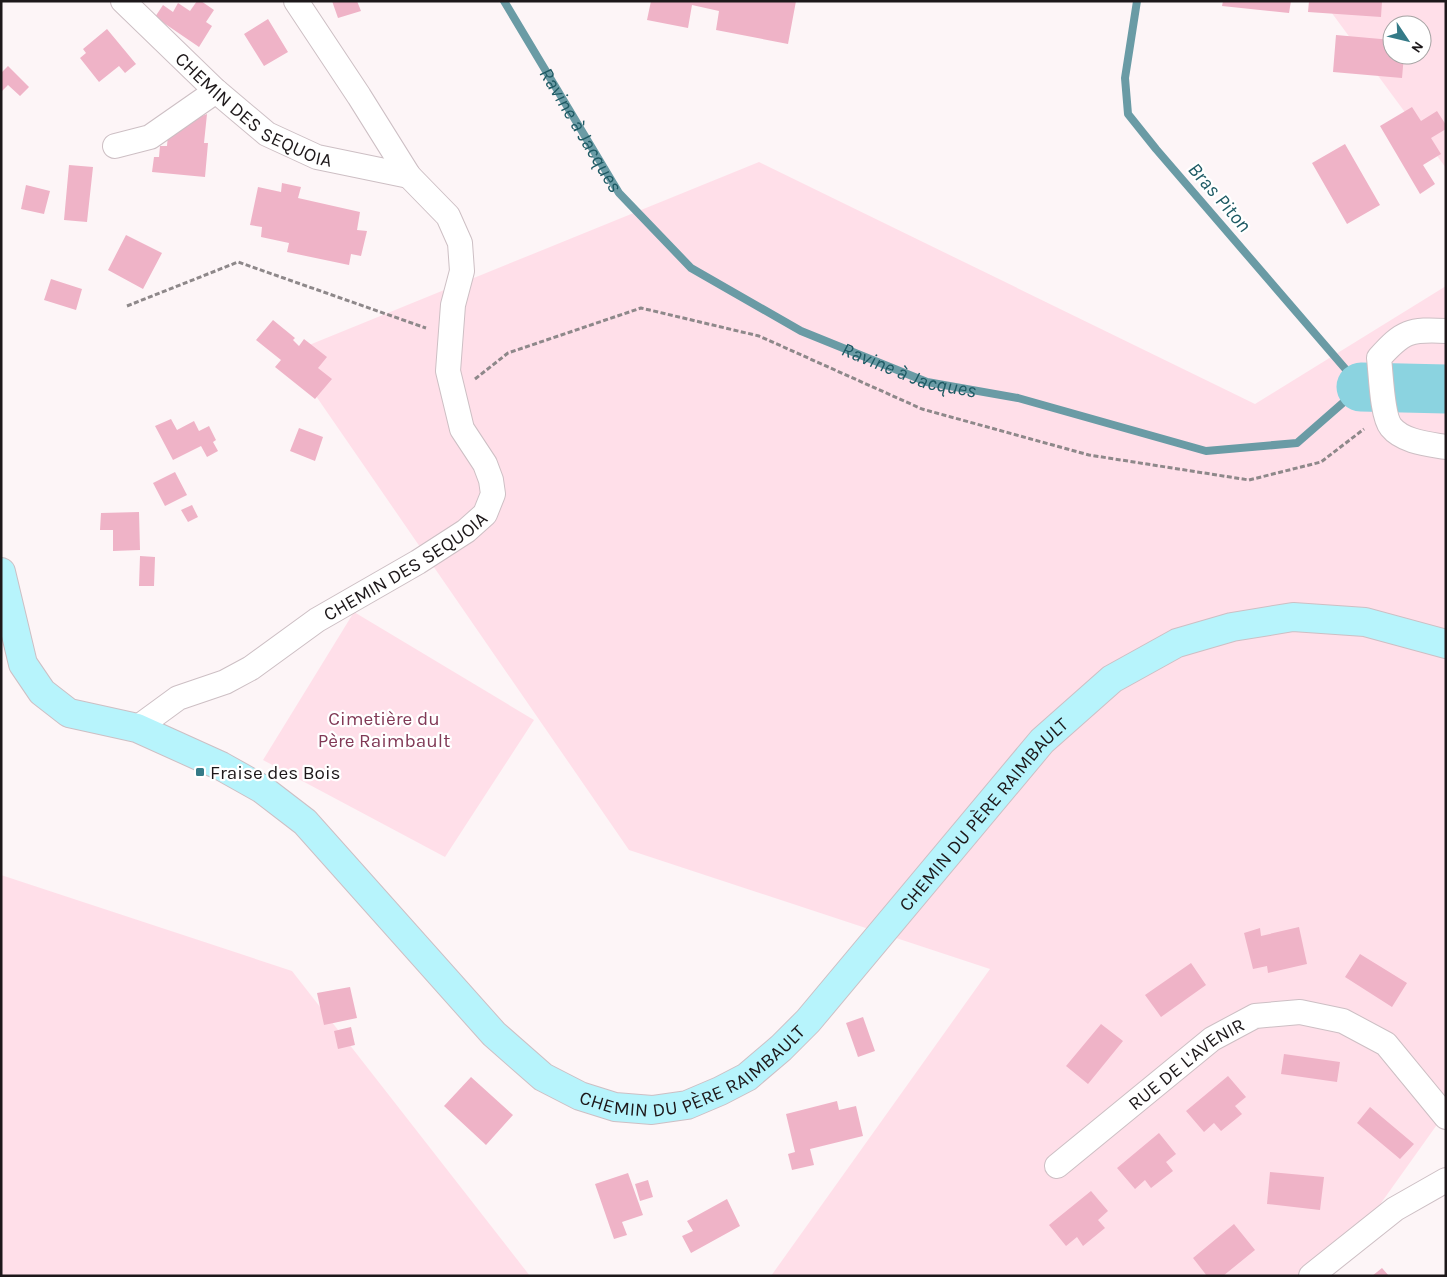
<svg xmlns="http://www.w3.org/2000/svg" width="1447" height="1277" font-family="Karla,sans-serif">
	<style>
		.green { fill: #ffdfe9; fill-rule: evenodd }
		.lines { fill: none; stroke-linecap: round; stroke-linejoin: round }
		.stream { stroke: #6a9ba5; stroke-width: 8 }
		.river { stroke: #8bd3e0; stroke-width: 49 }
		.building { fill: #efb3c7 }
		.street-casing { stroke: #cdbfc4; stroke-width: 26 }
		.secondary-casing { stroke: #cdbfc4; stroke-width: 30 }
		.path { stroke: #8e888a; stroke-width: 3; stroke-dasharray: 5 2.5; stroke-linecap: butt }
		.street { stroke: #fff; stroke-width: 24 }
		.secondary { stroke: #b7f4fc; stroke-width: 28 }
		.poi-dot { fill: #347a87; stroke: #fff; stroke-width: 2 }
		.labels { text-anchor: middle; stroke-width: 4.5; stroke-linejoin: round; paint-order: stroke }
		.street-label { font-size: 19px; fill: #1d181a; stroke: #fff }
		.park-label { font-size: 19px; fill: #813956; stroke: #fff }
		.poi-label { font-size: 19px; fill: #1d181a; stroke: #fff; text-anchor: start }
		.water-label { font-size: 20px; font-style: italic; fill: #1e5a64; stroke: #fff }
	</style>
	<rect width="100%" height="100%" fill="#fdf5f7"/>
	<!-- green -->
	<path class="green" d="M1323 1H1446V168ZM1392 25H1422V55H1392Z
		M759 162 1255 404 1446 286V1112L1329 1276H771L990 969 629 850 287 354Z
		M354 612 534 720 445 857 263 760Z
		M1 875 292 971 530 1276H1Z"/>
	<g class="lines">
		<!-- stream -->
		<path class="stream" id="s1" d="M504 1 619 193 691 268 801 331 927 382 1018 398 1206 451 1297 443 1361 387 1156 149 1128 114 1125 78 1137 1"/>
		<!-- river -->
		<path class="river" d="M1361 387 1446 389"/>
	</g>
	<!-- building -->
	<path class="building" d="M197 1H201L214 10 206 22 212 26 199 47 155 17 163 5 173 12 178 3 190 11Z
		M332 1H357L361 11 338 18Z
		M651 1H796L788 44 716 30 719 11 692 5 688 28 647 20Z
		M1223 1H1291L1289 13 1222 6Z
		M1309 1H1382L1381 17 1308 12Z
		M268 19 288 52 264 66 244 34Z
		M107 29 136 64 125 73 119 66 99 82 80 58 86 53 83 49Z
		M1336 35 1392 40V55H1404L1402 78 1333 72Z
		M8 66 29 87 20 96 8 85 1 92V73Z
		M1412 107 1421 121 1437 111 1446 125V129L1431 138 1441 154 1423 165 1435 184 1420 194 1380 126Z
		M207 114 204 143H208L205 177 152 172 154 157H159L160 146H167L168 134 187 122Z
		M1345 144 1380 205 1347 224 1312 163Z
		M69 165 93 167 87 222 64 220Z
		M282 183 301 187 298 198 360 212 357 230 367 231 361 256 351 254 349 265 287 252 289 243 261 237 262 227 250 225 258 187 281 192Z
		M26 185 50 191 44 214 21 209Z
		M126 235 162 253 143 289 108 270Z
		M51 279 82 289 76 310 44 300Z
		M273 320 295 338 293 340 299 346 304 339 327 357 318 368 332 379 315 399 275 367 281 360 256 340Z
		M171 419 177 430 194 421 199 431 209 426 216 440 213 442 218 451 207 457 201 446 173 460 155 426Z
		M299 428 323 437 315 461 290 451Z
		M175 472 187 495 165 506 153 483Z
		M192 505 198 517 188 522 181 510Z
		M139 512 140 550 113 551V530H100L101 513Z
		M140 556 155 557 154 586H139Z
		M1299 927 1307 964 1268 973 1267 966 1253 969 1244 933 1260 928 1261 936Z
		M1360 954 1407 983 1392 1007 1345 977Z
		M1191 963 1206 985 1161 1017 1145 995Z
		M350 987 357 1018 324 1025 317 993Z
		M863 1017 875 1051 858 1057 846 1023Z
		M1101 1024 1123 1041 1088 1084 1066 1066Z
		M351 1027 355 1045 338 1049 334 1031Z
		M1284 1054 1340 1062 1337 1082 1281 1074Z
		M1228 1076 1246 1097 1235 1106 1242 1114 1221 1131 1214 1123 1204 1132 1186 1111Z
		M471 1077 513 1115 486 1145 444 1106Z
		M837 1101 839 1110 856 1106 863 1136 810 1149 814 1165 792 1170 788 1154 795 1152 786 1114Z
		M1370 1107 1414 1144 1400 1159 1357 1123Z
		M1159 1133 1176 1154 1166 1162 1173 1171 1151 1188 1145 1180 1135 1189 1117 1168Z
		M1270 1172 1324 1177 1320 1210 1267 1204Z
		M628 1173 643 1215 622 1222 627 1235 614 1239 595 1184Z
		M648 1180 653 1197 640 1201 635 1184Z
		M1091 1191 1108 1211 1098 1220 1105 1228 1083 1246 1077 1237 1066 1246 1049 1225Z
		M727 1199 740 1226 691 1253 682 1236 693 1231 687 1221Z
		M1234 1224 1255 1250 1223 1276H1207L1193 1258Z
		M1382 1268 1389 1276H1372Z"/>
	<g class="lines">
		<!-- street casing -->
		<g class="street-casing">
			<g id="street">
				<path id="s2" d="M123 1 216 91 267 134 317 157 409 176"/>
				<path d="M115 146 150 137 216 91"/>
				<path d="M1446 331C1410 329 1403 331 1379 358 1381 374 1382 416 1391 427 1403 442 1429 444 1446 447"/>
				<path id="s3" d="M137 728 178 698 225 682 251 668 317 620 418 562 466 531 485 514 493 494 491 480 485 464 462 429 448 371 453 305 462 271 460 243 448 216 409 176 359 96 296 1"/>
				<path id="s4" d="M1057 1166 1212 1039 1255 1016 1300 1012 1343 1021 1386 1044 1446 1117"/>
				<path d="M1311 1276 1395 1209 1446 1180"/>
			</g>
		</g>
		<!-- secondary casing -->
		<g class="secondary-casing">
			<g id="secondary">
				<path id="s5" d="M1 572 23 664 42 692 69 713 137 728 221 766 262 789 305 822 494 1034 543 1077 580 1096 615 1107 652 1110 687 1105 720 1091 747 1077 781 1048 808 1021 1042 741 1112 679 1177 643 1232 627 1293 617 1365 622 1446 644"/>
			</g>
		</g>
		<!-- path -->
		<path class="path" d="M127 306 238 262 426 328
			M475 379 508 353 641 308 759 336 922 409 1089 455 1249 480 1321 462 1364 429"/>
		<!-- street -->
		<use href="#street" class="street"/>
		<!-- secondary -->
		<use href="#secondary" class="secondary"/>
	</g>
	<!-- markers -->
	<rect class="poi-dot" x="195" y="767" width="10" height="10" rx="2.5"/>
	<g class="labels">
		<!-- street labels -->
		<g class="street-label">
			<text dy="7" stroke="none"><textPath href="#s2" startOffset="172">CHEMIN DES SEQUOIA</textPath></text>
			<text dy="7" stroke="none"><textPath href="#s3" startOffset="315">CHEMIN DES SEQUOIA</textPath></text>
			<text dy="7" stroke="none"><textPath href="#s5" startOffset="1346">CHEMIN DU PÈRE RAIMBAULT</textPath></text>
			<text dy="7" stroke="none"><textPath href="#s5" startOffset="941">CHEMIN DU PÈRE RAIMBAULT</textPath></text>
			<text dy="7" stroke="none"><textPath href="#s4" startOffset="165">RUE DE L'AVENIR</textPath></text>
		</g>
		<!-- park labels -->
		<g class="park-label">
			<text x="384" y="725">Cimetière du<tspan x="384" dy="22">Père Raimbault</tspan></text>
		</g>
		<!-- poi labels -->
		<g class="poi-label">
			<text x="210" y="779">Fraise des Bois</text>
		</g>
		<!-- water labels -->
		<g class="water-label">
			<text dy="7" stroke="none"><textPath href="#s1" startOffset="150">Ravine à Jacques</textPath></text>
			<text transform="translate(1220 197) rotate(49)" y="7">Bras Piton</text>
			<text dy="7" stroke="none"><textPath href="#s1" startOffset="570">Ravine à Jacques</textPath></text>
		</g>
	</g>
	<!-- border -->
	<rect width="1447" height="1277" fill="none" stroke="#1d181a" stroke-width="5"/>
	<!-- north arrow -->
	<g transform="translate(1407 40) rotate(125)"><circle r="24" fill="#ffffff" stroke="#a5a3a3"/>
	<path d="M0-4L9 19L0 12L-9 19Z" fill="#347a87"/>
	<text y="-8" font-size="14" font-weight="bold" text-anchor="middle" fill="#1d181a">N</text>
	</g>
</svg>
